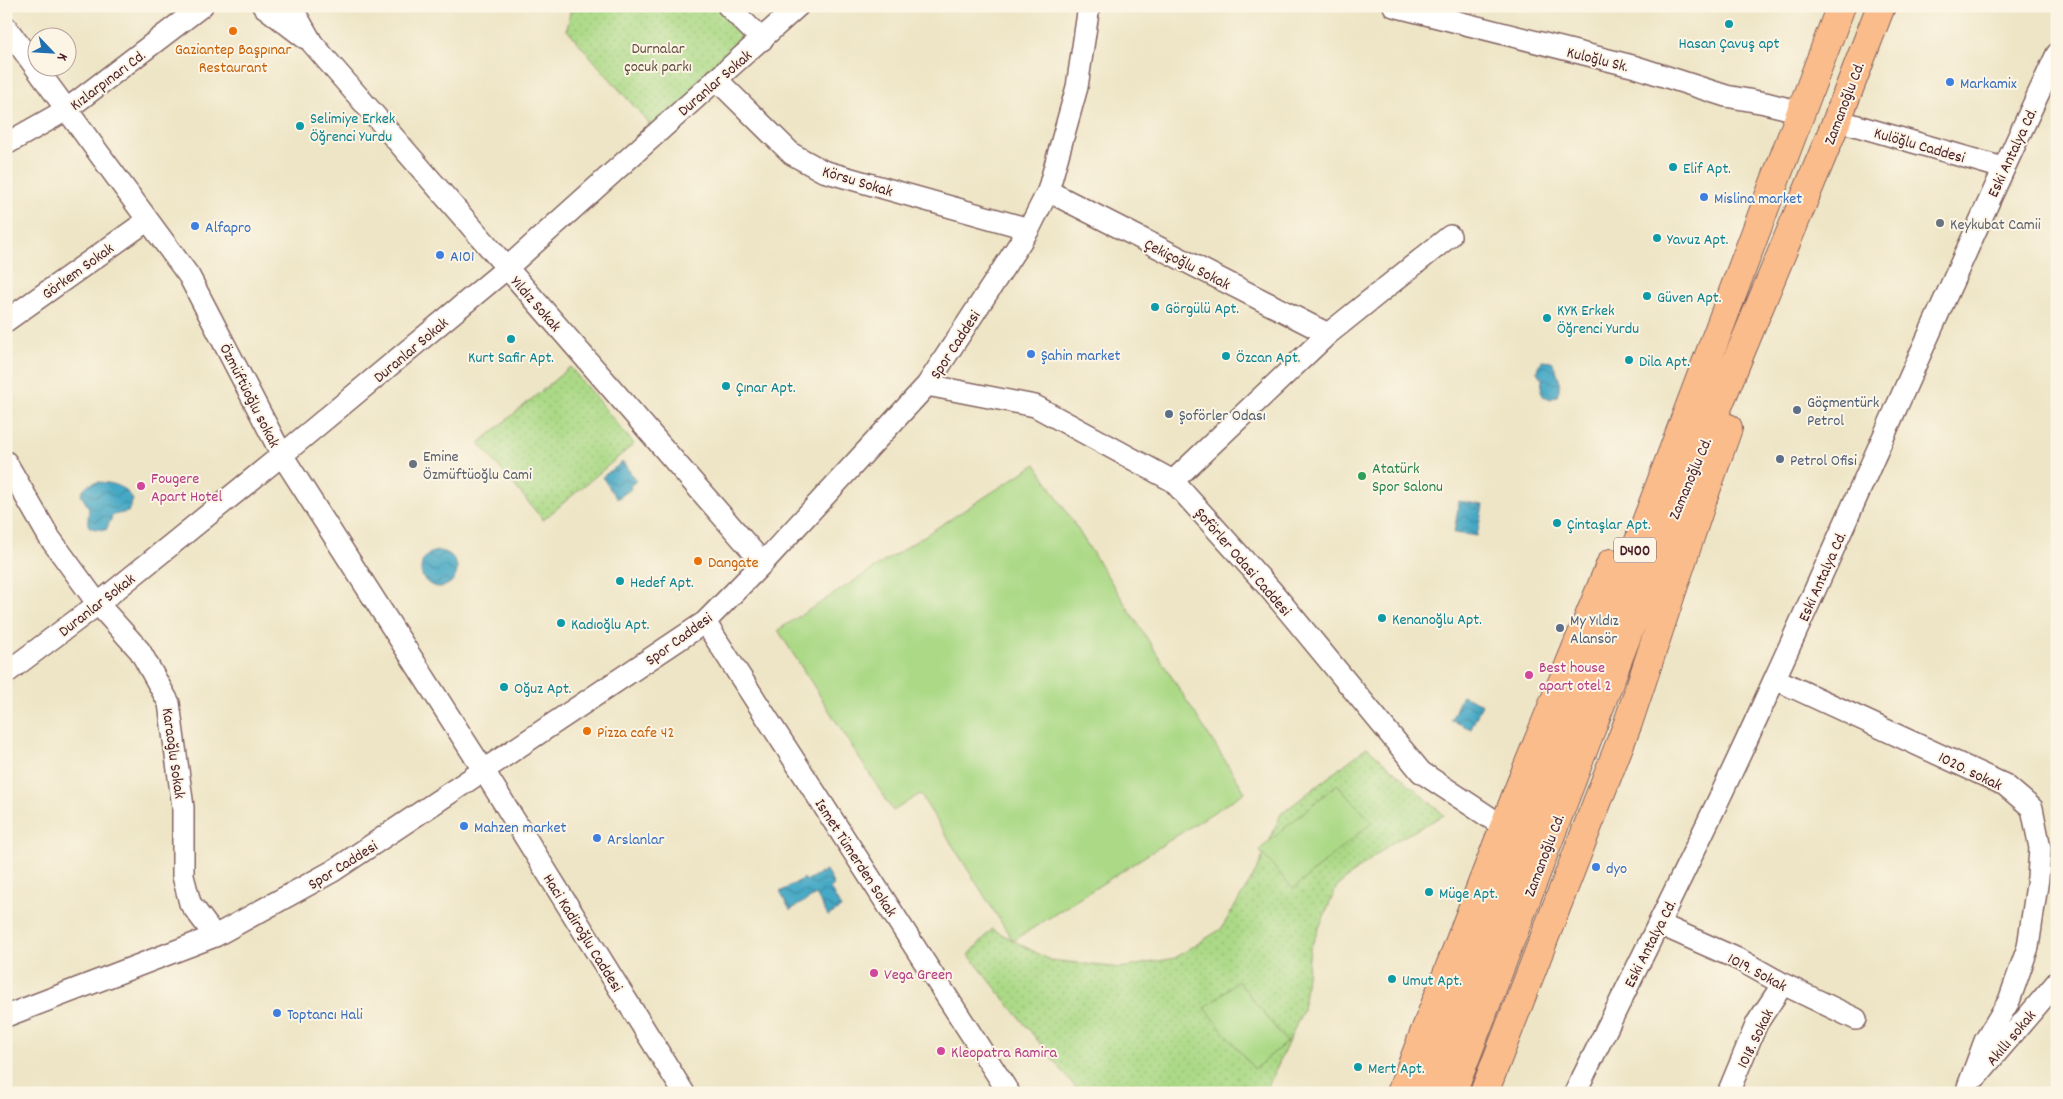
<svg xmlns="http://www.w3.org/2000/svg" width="2063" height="1099" font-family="Dekko,sans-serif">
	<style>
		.park { fill: url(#park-dots); stroke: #7a7c58 }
		.pitch { fill: #abd986; stroke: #7a7c58 }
		.water { fill: url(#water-waves); stroke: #486478 }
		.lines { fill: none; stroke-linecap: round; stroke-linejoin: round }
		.minor-casing { stroke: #836461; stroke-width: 24 }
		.highway-casing { stroke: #836461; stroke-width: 30 }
		.minor { stroke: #fff; stroke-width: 21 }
		.highway { stroke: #fabc8b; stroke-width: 28 }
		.culture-dot { fill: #0f9aa8; stroke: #fcf5e5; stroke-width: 2 }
		.food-dot { fill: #e8710a; stroke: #fcf5e5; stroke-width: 2 }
		.shop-dot { fill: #3f7fe0; stroke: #fcf5e5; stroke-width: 2 }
		.worship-dot { fill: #6b7280; stroke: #fcf5e5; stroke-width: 2 }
		.service-dot { fill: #5c6f8a; stroke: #fcf5e5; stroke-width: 2 }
		.leisure-dot { fill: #2e9e5b; stroke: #fcf5e5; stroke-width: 2 }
		.hotel-dot { fill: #d1479c; stroke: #fcf5e5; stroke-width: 2 }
		.labels { text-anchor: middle; stroke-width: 4; stroke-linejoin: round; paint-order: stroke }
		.shield { fill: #fcf5e5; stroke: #7f5f63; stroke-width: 1 }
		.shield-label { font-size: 15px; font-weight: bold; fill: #4a1f2b }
		.culture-label { font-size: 16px; fill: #0d838f; stroke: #fcf5e5; text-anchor: start }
		.park-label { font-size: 16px; fill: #624e42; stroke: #fcf5e5 }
		.food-label { font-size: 16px; fill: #c56008; stroke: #fcf5e5; text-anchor: start }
		.street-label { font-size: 16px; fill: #4a1f2b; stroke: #fcf5e5 }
		.shop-label { font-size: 16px; fill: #366cbe; stroke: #fcf5e5; text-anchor: start }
		.worship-label { font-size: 16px; fill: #5b616d; stroke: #fcf5e5; text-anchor: start }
		.service-label { font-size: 16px; fill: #4e5e75; stroke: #fcf5e5; text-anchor: start }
		.leisure-label { font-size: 16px; fill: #27864d; stroke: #fcf5e5; text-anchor: start }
		.hotel-label { font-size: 16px; fill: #b23c85; stroke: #fcf5e5; text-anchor: start }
	</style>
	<defs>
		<pattern id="park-dots" width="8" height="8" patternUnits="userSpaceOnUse" patternTransform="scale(1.25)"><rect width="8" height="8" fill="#abd986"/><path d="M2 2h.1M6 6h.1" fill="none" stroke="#95ba74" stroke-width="1.8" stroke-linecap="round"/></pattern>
		<pattern id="water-waves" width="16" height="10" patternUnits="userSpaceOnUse" patternTransform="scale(1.25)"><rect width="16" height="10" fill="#45a8c5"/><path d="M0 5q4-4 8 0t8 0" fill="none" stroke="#3c88a0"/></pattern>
	</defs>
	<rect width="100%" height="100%" fill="#fcf5e5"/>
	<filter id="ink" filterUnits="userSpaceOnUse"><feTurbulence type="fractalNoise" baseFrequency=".02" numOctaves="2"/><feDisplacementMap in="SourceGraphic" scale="10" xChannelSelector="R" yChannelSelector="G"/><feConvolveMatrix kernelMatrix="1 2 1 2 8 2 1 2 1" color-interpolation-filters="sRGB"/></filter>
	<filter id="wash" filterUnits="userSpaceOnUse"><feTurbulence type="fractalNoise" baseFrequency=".0096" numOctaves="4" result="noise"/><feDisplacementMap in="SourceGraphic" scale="20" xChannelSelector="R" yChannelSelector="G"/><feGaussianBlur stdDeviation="1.12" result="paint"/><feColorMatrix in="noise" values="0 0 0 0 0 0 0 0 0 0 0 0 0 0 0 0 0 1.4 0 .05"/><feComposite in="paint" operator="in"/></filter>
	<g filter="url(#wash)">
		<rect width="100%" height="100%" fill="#eee5c6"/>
		<!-- park -->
		<path class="park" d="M571 6H721L753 39 653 128 567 30Z
			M570 367 634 444 543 520 479 443Z
			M1367 747 1444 815 1390 844 1337 886 1310 949 1303 1010 1265 1093H1080L969 955 992 929 1050 960 1121 968 1175 958 1221 929 1257 870 1281 814Z"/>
		<!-- pitch -->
		<path class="pitch" d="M1036 464 1245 792 1013 941 920 794 893 811 778 630Z
			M1337 784 1372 822 1293 889 1259 850Z
			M1238 981 1287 1042 1254 1069 1205 1008Z"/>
		<!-- water -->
		<path class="water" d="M1542 361 1552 362C1559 374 1562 383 1557 396L1551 399 1543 396 1541 391 1542 379 1537 372 1538 366Z
			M623 462 636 481 630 486 631 489 617 499 602 477Z
			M98 482C113 483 125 485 133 500L128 512 113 515 106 530C85 528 87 529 89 508L81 495C83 486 89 484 98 482Z
			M1459 501 1483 505 1477 536 1454 533Z
			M421 569a18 18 0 1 1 36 0a18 18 0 1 1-36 0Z
			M1462 695 1482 704 1471 729 1451 720Z
			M826 870 834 885 830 888 841 908 828 916 816 895 790 910 780 892 804 878 806 881Z"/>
	</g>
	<g filter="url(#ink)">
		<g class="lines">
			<!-- minor casing -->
			<g class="minor-casing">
				<path id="minor" d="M263 6 305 38
					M291 6 312 43 763 563
					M728 6 762 40
					M1394 6 1636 67 1726 96 1765 103 1801 112
					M6 27 189 276 282 455 484 771 684 1093
					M716 79 792 154 823 171 1029 229
					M1837 120 2003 168
					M6 144 66 110 202 6
					M1048 191 1328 334
					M6 321 148 220
					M927 385 1035 406 1173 481 1270 589 1421 772 1504 827
					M6 462 49 537 98 604 140 651 169 703 183 807V876L190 903 215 936
					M1173 481 1328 334 1450 236
					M705 622 1009 1093
					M6 673 98 604 282 455 507 268 798 6
					M1775 679 2005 785 2032 808 2040 848 2038 878 2028 947 2009 1001 1985 1041 1968 1087
					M1659 924 1740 960 1783 984 1856 1019
					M6 1016 215 936 333 871 705 622 763 563 927 385 1029 229 1048 191 1077 87 1089 6
					M1976 1077 2057 982
					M1575 1093C1643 955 1712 818 1775 678 1870 471 1959 261 2057 54
					M1728 1093 1757 1023 1783 984"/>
			</g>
			<!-- highway casing -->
			<g class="highway-casing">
				<path id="highway" d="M1401 1093 1521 783 1611 563
					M1426 1093 1532 824 1841 6
					M1452 1093 1675 510 1837 120 1881 6
					M1484 1093 1628 723 1701 504 1728 428"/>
			</g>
			<!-- minor -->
			<use href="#minor" class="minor"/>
			<!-- highway -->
			<use href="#highway" class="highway"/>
		</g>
	</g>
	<!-- markers -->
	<g class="culture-dot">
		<circle cx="1729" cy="24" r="5"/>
		<circle cx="300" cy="126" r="5"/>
		<circle cx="1673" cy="167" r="5"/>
		<circle cx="1657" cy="238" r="5"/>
		<circle cx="1647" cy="296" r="5"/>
		<circle cx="1155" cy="307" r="5"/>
		<circle cx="1547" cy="318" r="5"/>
		<circle cx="511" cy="339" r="5"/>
		<circle cx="1226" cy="356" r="5"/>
		<circle cx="1629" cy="360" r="5"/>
		<circle cx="726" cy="386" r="5"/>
		<circle cx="1557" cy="523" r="5"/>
		<circle cx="620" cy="581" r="5"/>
		<circle cx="1382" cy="618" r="5"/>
		<circle cx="561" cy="623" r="5"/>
		<circle cx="504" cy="687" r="5"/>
		<circle cx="1429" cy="892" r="5"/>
		<circle cx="1392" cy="979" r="5"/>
		<circle cx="1358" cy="1067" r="5"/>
	</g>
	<g class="food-dot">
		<circle cx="233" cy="31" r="5"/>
		<circle cx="698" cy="561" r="5"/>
		<circle cx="587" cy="731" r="5"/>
	</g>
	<g class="shop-dot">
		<circle cx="1950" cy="82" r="5"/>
		<circle cx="1704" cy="197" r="5"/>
		<circle cx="195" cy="226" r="5"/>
		<circle cx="440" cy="255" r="5"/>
		<circle cx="1031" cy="354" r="5"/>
		<circle cx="464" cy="826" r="5"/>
		<circle cx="597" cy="838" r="5"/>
		<circle cx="1596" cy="867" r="5"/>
		<circle cx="277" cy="1013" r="5"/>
	</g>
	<g class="worship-dot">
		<circle cx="1940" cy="223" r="5"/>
		<circle cx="413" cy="464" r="5"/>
	</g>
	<g class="service-dot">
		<circle cx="1797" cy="410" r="5"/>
		<circle cx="1169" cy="414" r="5"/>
		<circle cx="1780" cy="459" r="5"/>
		<circle cx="1560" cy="628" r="5"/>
	</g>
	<circle class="leisure-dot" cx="1362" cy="476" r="5"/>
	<g class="hotel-dot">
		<circle cx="141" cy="486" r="5"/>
		<circle cx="1529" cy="675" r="5"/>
		<circle cx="874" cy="973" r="5"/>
		<circle cx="941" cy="1051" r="5"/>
	</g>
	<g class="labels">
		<!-- shield labels -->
		<rect class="shield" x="1614" y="537.5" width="42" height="25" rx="4"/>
		<g class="shield-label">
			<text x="1635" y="555">D400</text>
		</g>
		<!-- culture labels -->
		<g class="culture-label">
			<text x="1729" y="48" text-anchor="middle">Hasan Çavuş apt</text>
			<text x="310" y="123">Selimiye Erkek<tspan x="310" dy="18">Öğrenci Yurdu</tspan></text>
			<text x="1683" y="173">Elif Apt.</text>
			<text x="1667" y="244">Yavuz Apt.</text>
			<text x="1657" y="302">Güven Apt.</text>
			<text x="1165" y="313">Görgülü Apt.</text>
			<text x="1557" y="315">KYK Erkek<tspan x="1557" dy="18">Öğrenci Yurdu</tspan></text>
			<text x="511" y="362" text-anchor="middle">Kurt Safir Apt.</text>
			<text x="1236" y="362">Özcan Apt.</text>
			<text x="1639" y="366">Dila Apt.</text>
			<text x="736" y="392">Çınar Apt.</text>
			<text x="1567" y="529">Çintaşlar Apt.</text>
			<text x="630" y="587">Hedef Apt.</text>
			<text x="1392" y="624">Kenanoğlu Apt.</text>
			<text x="571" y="629">Kadıoğlu Apt.</text>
			<text x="514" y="693">Oğuz Apt.</text>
			<text x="1439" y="898">Müge Apt.</text>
			<text x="1402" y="985">Umut Apt.</text>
			<text x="1368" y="1073">Mert Apt.</text>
		</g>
		<!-- park labels -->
		<g class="park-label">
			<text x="658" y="53">Durnalar<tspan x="658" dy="18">çocuk parkı</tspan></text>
		</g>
		<!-- food labels -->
		<g class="food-label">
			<text x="233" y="54" text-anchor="middle">Gaziantep Başpınar<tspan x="233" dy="18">Restaurant</tspan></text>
			<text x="708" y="567">Dangate</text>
			<text x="597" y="737">Pizza cafe 42</text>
		</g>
		<!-- street labels -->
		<g class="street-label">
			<text transform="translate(1598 58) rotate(14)" y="6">Kuloğlu Sk.</text>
			<text transform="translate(107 79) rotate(-37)" y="6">Kızlarpınarı Cd.</text>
			<text transform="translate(714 82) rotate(-41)" y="6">Duranlar Sokak</text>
			<text transform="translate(1843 103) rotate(-69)" y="6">Zamanoğlu Cd.</text>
			<text transform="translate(1920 144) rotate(16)" y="6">Kulöğlu Caddesi</text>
			<text transform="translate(2011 152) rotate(-65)" y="6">Eski Antalya Cd.</text>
			<text transform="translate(858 180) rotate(17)" y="6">Körsu Sokak</text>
			<text transform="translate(1188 263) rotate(27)" y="6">Çekiçoğlu Sokak</text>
			<text transform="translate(77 270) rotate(-36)" y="6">Görkem Sokak</text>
			<text transform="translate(537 303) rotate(49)" y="6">Yıldız Sokak</text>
			<text transform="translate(954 344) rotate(-57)" y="6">Spor Caddesi</text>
			<text transform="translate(410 349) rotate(-40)" y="6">Duranlar Sokak</text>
			<text transform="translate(251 395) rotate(63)" y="6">Özmüftüoğlu sokak</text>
			<text transform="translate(1689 478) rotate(-67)" y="6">Zamanoğlu Cd.</text>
			<text transform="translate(1244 561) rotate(49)" y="6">Şoförler Odasi Caddesi</text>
			<text transform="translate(1821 576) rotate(-66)" y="6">Eski Antalya Cd.</text>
			<text transform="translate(96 604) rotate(-38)" y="6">Duranlar Sokak</text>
			<text transform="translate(678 638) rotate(-36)" y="6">Spor Caddesi</text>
			<text transform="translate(175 753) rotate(82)" y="6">Karaoğlu Sokak</text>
			<text transform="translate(1971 770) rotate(26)" y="6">1020. sokak</text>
			<text transform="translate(1543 855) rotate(-69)" y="6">Zamanoğlu Cd.</text>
			<text transform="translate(857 857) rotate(57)" y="6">Ismet Tümerden Sokak</text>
			<text transform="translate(342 864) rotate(-32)" y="6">Spor Caddesi</text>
			<text transform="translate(584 932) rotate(58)" y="6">Haci Kadiroğlu Caddesi</text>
			<text transform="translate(1649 943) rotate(-63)" y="6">Eski Antalya Cd.</text>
			<text transform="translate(1758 971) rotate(28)" y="6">1019. Sokak</text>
			<text transform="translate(2010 1037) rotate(-50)" y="6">Akıllı sokak</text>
			<text transform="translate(1754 1038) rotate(-64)" y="6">1018. Sokak</text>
		</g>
		<!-- shop labels -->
		<g class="shop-label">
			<text x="1960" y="88">Markamix</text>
			<text x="1714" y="203">Mislina market</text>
			<text x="205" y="232">Alfapro</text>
			<text x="450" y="261">A101</text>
			<text x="1041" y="360">Şahin market</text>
			<text x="474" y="832">Mahzen market</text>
			<text x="607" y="844">Arslanlar</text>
			<text x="1606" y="873">dyo</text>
			<text x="287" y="1019">Toptancı Hali</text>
		</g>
		<!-- worship labels -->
		<g class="worship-label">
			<text x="1950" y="229">Keykubat Camii</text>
			<text x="423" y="461">Emine<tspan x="423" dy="18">Özmüftüoğlu Cami</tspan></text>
		</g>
		<!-- service labels -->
		<g class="service-label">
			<text x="1807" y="407">Göçmentürk<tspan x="1807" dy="18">Petrol</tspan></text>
			<text x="1179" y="420">Şoförler Odası</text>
			<text x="1790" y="465">Petrol Ofisi</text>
			<text x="1570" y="625">My Yıldız<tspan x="1570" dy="18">Alansör</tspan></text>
		</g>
		<!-- leisure labels -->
		<g class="leisure-label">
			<text x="1372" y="473">Atatürk<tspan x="1372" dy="18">Spor Salonu</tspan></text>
		</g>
		<!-- hotel labels -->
		<g class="hotel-label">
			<text x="151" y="483">Fougere<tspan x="151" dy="18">Apart Hotel</tspan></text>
			<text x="1539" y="672">Best house<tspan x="1539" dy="18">apart otel 2</tspan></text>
			<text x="884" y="979">Vega Green</text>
			<text x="951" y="1057">Kleopatra Ramira</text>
		</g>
	</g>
	<!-- margin -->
	<rect width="2063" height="1099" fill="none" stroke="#fcf5e5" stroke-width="25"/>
	<!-- north arrow -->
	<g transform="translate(52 52) rotate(115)"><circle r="24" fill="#fcf5e5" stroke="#b59f9b"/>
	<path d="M0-4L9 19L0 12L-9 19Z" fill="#1f6fb2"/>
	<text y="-8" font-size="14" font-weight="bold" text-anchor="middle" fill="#4a1f2b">K</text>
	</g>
</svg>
